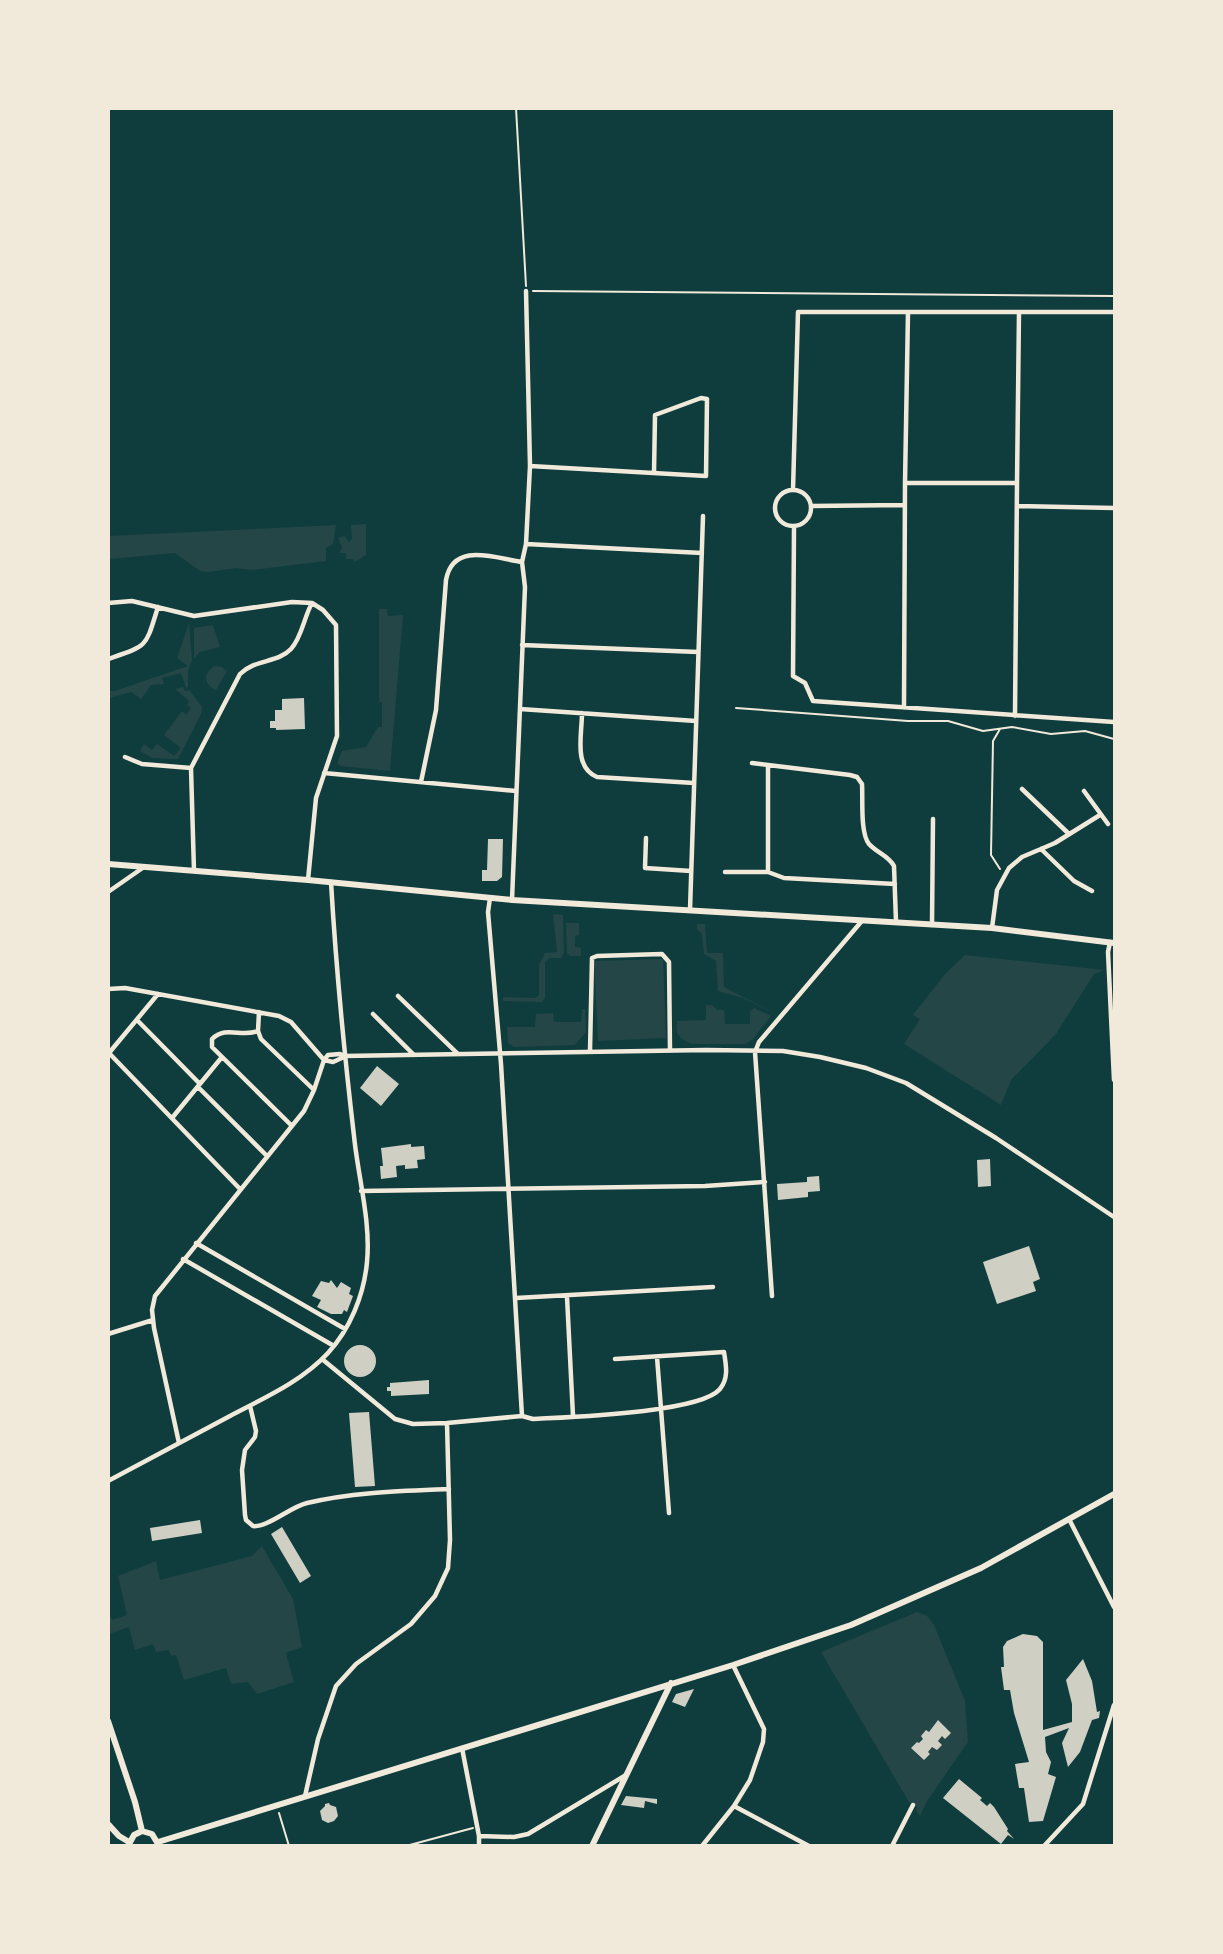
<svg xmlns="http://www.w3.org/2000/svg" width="1223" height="1954" font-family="'Source Sans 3',sans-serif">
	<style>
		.green { fill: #244646 }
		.building { fill: #cfcfc3 }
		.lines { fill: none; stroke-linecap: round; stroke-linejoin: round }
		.path { stroke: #f1e9da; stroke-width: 2 }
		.minor { stroke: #f1e9da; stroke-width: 4.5 }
		.secondary { stroke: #f1e9da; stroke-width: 6 }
	</style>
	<rect width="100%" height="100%" fill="#0f3d3e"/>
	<!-- green -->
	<path class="green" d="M366 524V555L355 562 353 559H346V553H340L342 547 338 538 344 536 349 542 352 539 351 525Z
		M336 525 333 544 326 548V561L251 570 237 568 208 572 200 571 175 553 109 559V536Z
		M379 609H387L388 616 403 615 390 771 341 766 337 763 342 751 366 747 378 727H382V702H379Z
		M189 623 192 660 188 671V687L186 688 181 673 162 678 164 684 151 685 141 699 131 692 109 698V691H115L188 666 177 658Z
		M213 625 220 647 200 652 194 658V628Z
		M215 666 222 667 227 671 216 690C203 685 203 672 215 666Z
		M183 687 185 691 189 690 202 707 201 714 178 759 152 758 140 751 144 744 152 750 157 744 174 756 181 748 164 735 182 711 186 715 191 708 187 705 189 701 175 689Z
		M553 914 563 915 564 953 561 958H550L545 962V998L542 1002 503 1001V997L535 998 539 995V965L545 953 557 952Z
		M566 923H579V935L575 936V947L581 948V956H570L567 953Z
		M697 924H705L707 953H723L724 987 774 1013 743 998 718 991 716 961 704 954 702 934 697 929Z
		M965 955 1105 970 1094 974 1056 1034 1011 1080 1001 1105 904 1044 920 1019 913 1015 945 974Z
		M663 959 666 1038 598 1041 594 961Z
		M706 1005H712L717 1010H724L725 1024H750V1012L754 1008 771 1016 753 1039 746 1044H692L682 1039 677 1033V1021L706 1020Z
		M582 1009H585L586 1032 575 1045 514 1047 508 1043 507 1027H535L536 1014 553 1013 554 1022H581Z
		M262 1546 293 1599 302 1647 286 1653 294 1682 257 1694 248 1682 231 1684 226 1668 184 1680 176 1655 171 1656 169 1650 156 1652 153 1644 135 1650 129 1627 109 1634V1612L112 1620 127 1615 118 1576 156 1561 160 1580 252 1556Z
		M917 1612 927 1616 934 1625 965 1701 968 1742 927 1801 920 1816 916 1810 917 1807 909 1802 821 1652Z"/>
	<!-- building -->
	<path class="building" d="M304 698 305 729 276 730V728H270V721H275V710H282V699Z
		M488 839H503L502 877 497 881H482V870H487Z
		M377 1066 399 1084 381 1106 360 1088Z
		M411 1144V1147L424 1146 425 1159 417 1160 418 1168 405 1169V1165L396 1166 397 1177 381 1179 380 1166H383L381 1148Z
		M990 1159 991 1186 978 1187 977 1160Z
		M819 1176 820 1191 808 1192V1197L778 1200 777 1184 807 1182V1177Z
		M1029 1246 1040 1279 1033 1282 1036 1291 997 1304 983 1262Z
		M331 1280 337 1288 341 1282 351 1288 349 1294 353 1296 347 1312 344 1310 342 1314H331L317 1307 321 1300 312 1296 321 1281 329 1283Z
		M344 1361a16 16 0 1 1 32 0a16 16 0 1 1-32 0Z
		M429 1380V1394L391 1396V1391H387V1387H390V1383Z
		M369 1412 375 1486 355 1487 349 1413Z
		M200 1520 202 1533 152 1541 150 1528Z
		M282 1527 311 1576 300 1583 271 1534Z
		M1023 1634 1037 1636 1043 1642V1730L1072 1722V1704L1066 1680 1083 1659 1092 1681 1097 1712 1100 1711 1099 1718 1092 1720 1080 1752 1068 1767 1062 1743 1069 1728 1045 1737 1046 1752 1051 1762 1048 1774 1056 1777 1043 1821 1029 1822 1024 1788H1019L1015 1764 1029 1762 1014 1713 1010 1690H1004L1001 1667H1004L1003 1647 1007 1641Z
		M694 1689 685 1707 672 1702 676 1694Z
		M938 1720 951 1733 945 1739 942 1736 938 1741 942 1745 937 1750 932 1747 928 1752 930 1754 924 1760 911 1748 917 1742 919 1743 923 1739 921 1736 926 1730 929 1732Z
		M959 1779 982 1798 980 1800 987 1806 990 1803 994 1807 1008 1829 1007 1831 1014 1839 1008 1835 1001 1844 943 1798Z
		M626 1796 657 1799V1804L645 1801 644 1808 621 1805Z
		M329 1803 330 1805 336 1807 338 1816 334 1821 328 1823 322 1820 320 1811 325 1806V1804Z"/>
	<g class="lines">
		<!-- path -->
		<path class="path" d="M516 108 526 286
			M533 291 1114 296
			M736 708 908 721H948L983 731 1012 727 1051 734 1085 731 1114 739
			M1000 869 991 855 993 741 1000 729
			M279 1813 289 1846
			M406 1846 473 1828"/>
		<!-- minor -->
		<path class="minor" d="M530 466 706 476 707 399 701 398 655 415 654 473
			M905 483 908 312
			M1017 483 1019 312
			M775 508a18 18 0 1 1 36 0a18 18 0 1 1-36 0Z
			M793 490 798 312H1114
			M811 506 904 505
			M1017 506 1114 508
			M794 527 793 676 805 683 813 701 1114 722
			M526 544 702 553
			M108 603 132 601 194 616 292 602 312 603 323 610 336 625 337 736 316 798 308 880
			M522 645 698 652
			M108 659C149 645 145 648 158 607
			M904 707 905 483H1017L1015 716
			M520 709 696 721
			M582 713C582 735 573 767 597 777L694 783
			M125 757 142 764 191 768
			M752 763 850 775 857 777 862 784C863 799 860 833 869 844 877 853 888 855 894 866L896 922
			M768 765V872
			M324 773 516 791
			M421 782 436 710 446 580C453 541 495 558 522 562
			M1022 789 1069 834
			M1084 791 1108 824
			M646 838 645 868 691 871
			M1041 849 1074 881 1092 891
			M194 871 191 768 240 674C255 659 278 663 291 649 302 637 304 617 312 603
			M725 872H768L784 878 895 884
			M108 892 144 867
			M490 898 488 912 501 1064 522 1416
			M512 900 525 587 522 562 526 544 530 466 526 291
			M690 910 703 516
			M932 925 933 819
			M992 928 997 890 1009 868 1022 857 1055 843 1100 815
			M1110 942 1108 952 1114 1080
			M108 989 125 988 279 1016 291 1022 324 1060
			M398 996 458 1054
			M259 1012 258 1031 261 1039 314 1090
			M373 1014 414 1055
			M137 1020 200 1084
			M258 1031C242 1038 226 1025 212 1039V1047L292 1126
			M590 1051 592 958 597 956 662 954 669 962 670 1050
			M108 1052 240 1189
			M109 1053 158 994
			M324 1060 328 1055 340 1054 344 1056 706 1050 783 1051 820 1057 866 1068 906 1083 996 1138 1114 1217
			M324 1060 333 1062 344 1057
			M198 1087 267 1156
			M172 1118 222 1057
			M361 1191 705 1186 765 1182
			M196 1243 345 1329
			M183 1259 334 1346
			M772 1296 755 1052 759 1042 861 922
			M567 1297 573 1416
			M516 1298 713 1287
			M108 1334 153 1320
			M657 1357 669 1513
			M322 1359 395 1419 413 1424 447 1423
			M250 1406 256 1431 255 1437 245 1450 242 1470 245 1515 246 1520 253 1526C267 1528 290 1507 307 1503 353 1492 401 1491 449 1489
			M179 1443 154 1328 152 1310 155 1296 304 1111 314 1090 324 1060
			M108 1481C149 1459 190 1437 230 1416 264 1398 301 1382 328 1353 350 1329 364 1295 367 1262 371 1221 358 1177 354 1136 344 1051 336 967 331 882
			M1070 1521 1114 1607
			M462 1748 479 1836V1846
			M305 1796 318 1739 336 1686 356 1664 411 1624 435 1596 448 1568 450 1540 447 1423 522 1416 533 1419C568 1417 700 1413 720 1389 729 1378 726 1365 724 1352L615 1359
			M734 1806 809 1846
			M479 1836 514 1837 528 1834 626 1775
			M702 1846 734 1806 750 1780 763 1742 764 1729 733 1665
			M892 1846 913 1805
			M1044 1846 1083 1804 1114 1705"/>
		<!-- secondary -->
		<path class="secondary" d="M108 864 308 880 512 900 992 928 1114 943
			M108 1721 135 1802 142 1831
			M108 1824 119 1836 129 1842
			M158 1842 733 1665 851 1625 981 1568 1114 1494
			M128 1846 134 1835 142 1831 152 1834 158 1844
			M592 1846 671 1683"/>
	</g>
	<!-- border -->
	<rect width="1223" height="1954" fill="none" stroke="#f1e9da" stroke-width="220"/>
</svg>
